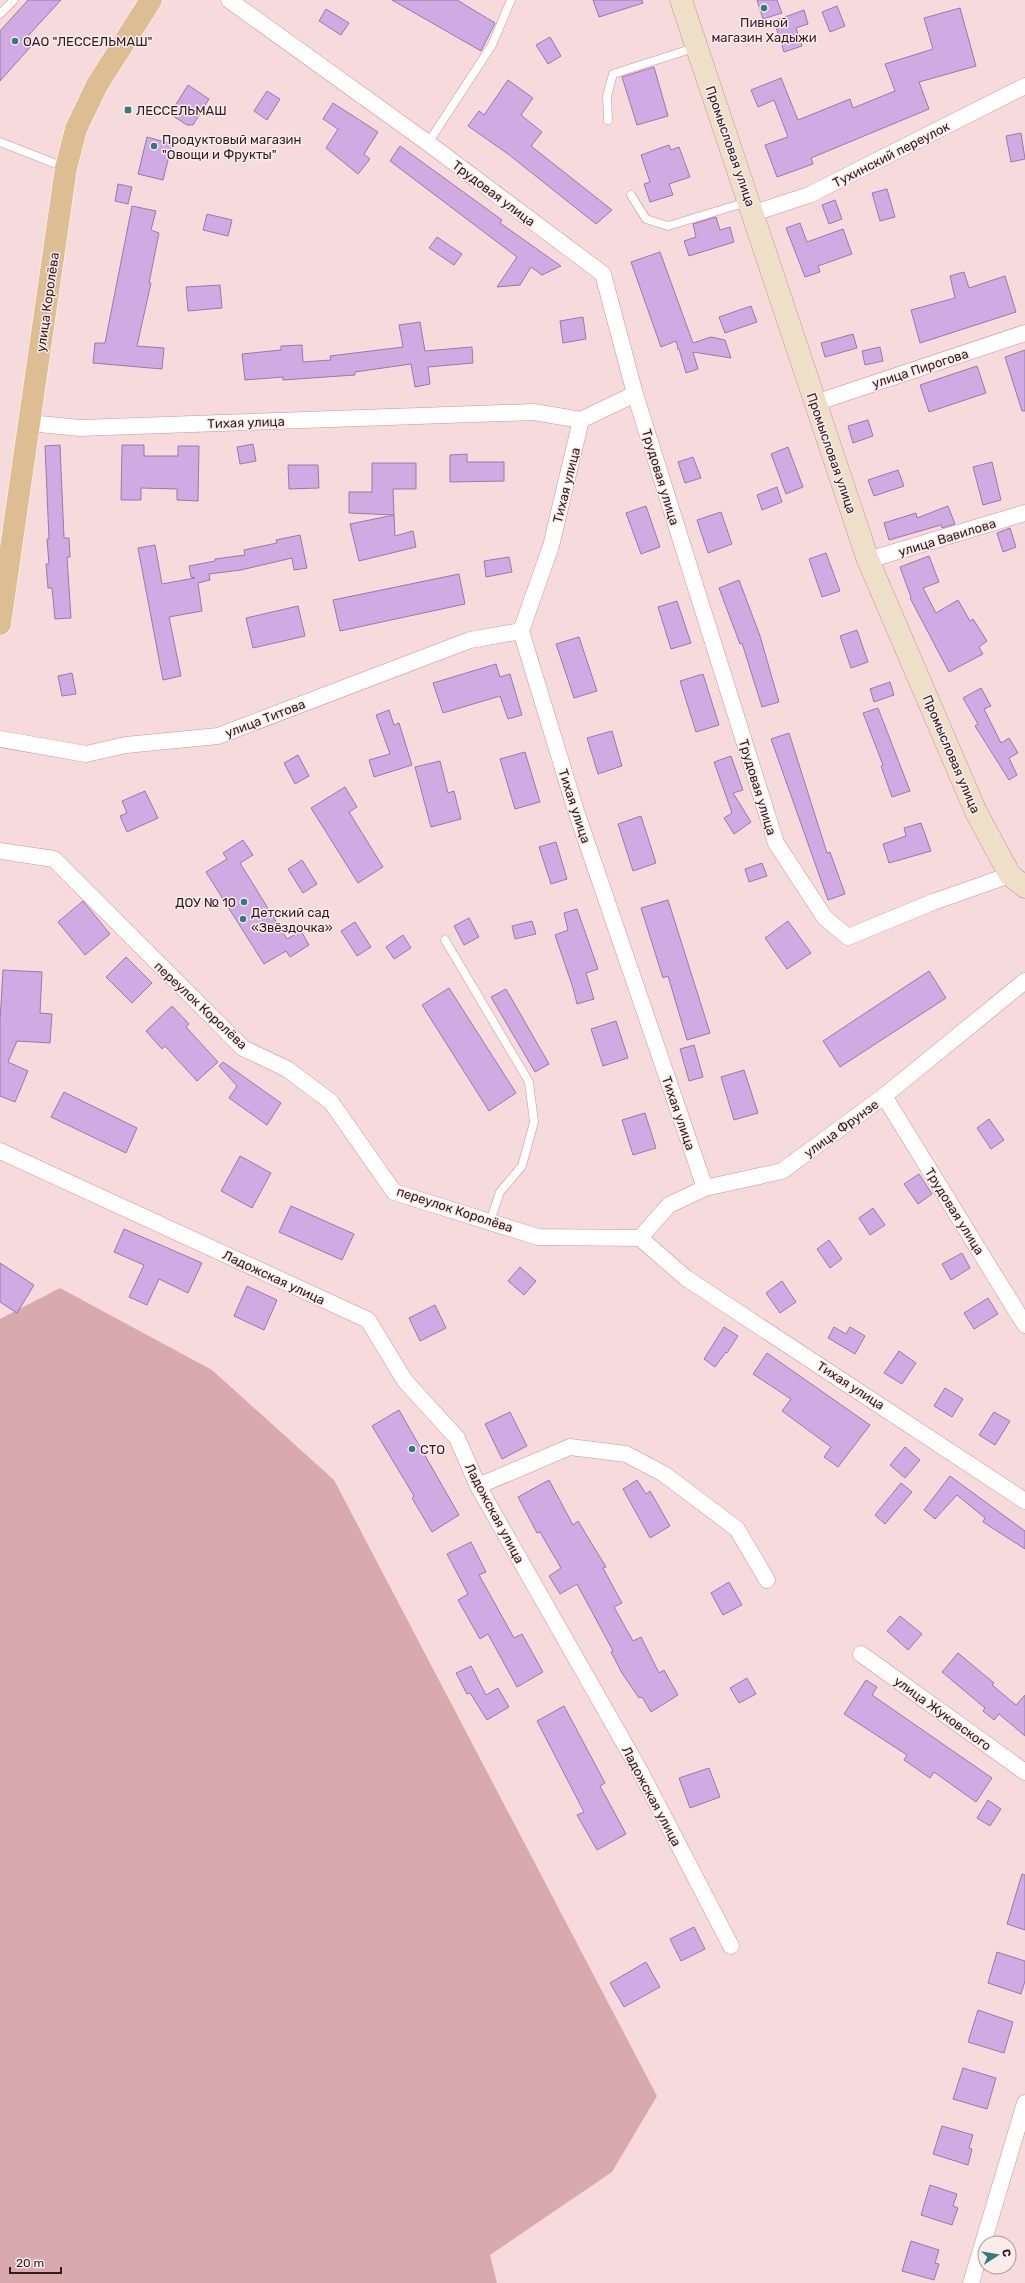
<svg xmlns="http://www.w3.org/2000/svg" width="1025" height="2283" font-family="Rubik,sans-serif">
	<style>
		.green { fill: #d8a9ad }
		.building { fill: #cfaae3; stroke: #9979aa }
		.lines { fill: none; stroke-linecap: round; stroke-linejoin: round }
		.lane-casing { stroke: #d29096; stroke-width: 9 }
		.street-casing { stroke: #d29096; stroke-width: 17 }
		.secondary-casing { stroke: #d29096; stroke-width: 23 }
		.primary-casing { stroke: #fff; stroke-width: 23 }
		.lane { stroke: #fff; stroke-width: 8 }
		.street { stroke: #fff; stroke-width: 16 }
		.secondary { stroke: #eedfc9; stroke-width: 22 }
		.primary { stroke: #ddbe93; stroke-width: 22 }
		.poi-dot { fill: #347c7b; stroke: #faeced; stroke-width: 1.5 }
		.labels { text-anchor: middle; stroke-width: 3; stroke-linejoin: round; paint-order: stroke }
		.poi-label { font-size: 13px; fill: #331a1d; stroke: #faeced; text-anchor: start }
		.street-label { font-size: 13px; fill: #331a1d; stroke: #faeced }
	</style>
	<rect width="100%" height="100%" fill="#f7dbdc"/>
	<!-- green -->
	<path class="green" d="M60 1288 212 1370 334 1480 657 2096 612 2172 490 2255 497 2283H0V1319Z"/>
	<!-- building -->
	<path class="building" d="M28 0H61L26 38 33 44 0 81V31Z
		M392 0H457L495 23 481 51Z
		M593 0H642L643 3 599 17Z
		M757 0H777L782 13 763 19Z
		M837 6 845 26 830 32 822 12Z
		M960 8 976 66 919 82 929 109 811 158 813 164 777 177 765 145 788 137 774 100 758 107 751 90 781 78 798 120 850 99 853 108 895 91 885 64 933 49 924 18Z
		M326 9 349 23 341 35 319 21Z
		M804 10 808 24 796 28 802 46 784 52 774 21Z
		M550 37 561 56 548 64 536 45Z
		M654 67 668 116 637 125 622 77Z
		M508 80 533 98 521 115 542 132 531 146 612 210 596 224 508 154 468 126 479 111 484 115Z
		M188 85 209 99 193 125H187L170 114Z
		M267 91 280 99 267 120 254 111Z
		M333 103 378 132 364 154 370 159 358 174 326 148 338 129 323 119Z
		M1021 133 1025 159 1011 162 1006 136Z
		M147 137 172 144 163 180 138 174Z
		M669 145 671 150 679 147 690 177 669 184 673 195 650 202 644 184 650 182 641 155Z
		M400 146 502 220 500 223 561 266 542 275 531 267 520 285 497 287 517 257 390 161Z
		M118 184 132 187 128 204 115 201Z
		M887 189 895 217 880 221 872 193Z
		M835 200 842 219 829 224 822 205Z
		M132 206 156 211 151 230 159 233 149 283H151L137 346 164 348 162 369 93 363 95 343H105Z
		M207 214 232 220 228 236 203 230Z
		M716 217 720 230 730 227 734 242 689 256 684 241 696 237 693 224Z
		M800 223 807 242 843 229 852 254 818 266 820 272 805 277 786 228Z
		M437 237 462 254 454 265 429 248Z
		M660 252 693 343 711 337 725 340 731 358 693 352 698 369 686 373 679 349H677L678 348 676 341 661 347 631 262Z
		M964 272 969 288 1005 276 1016 312 920 343 911 310 955 298 950 276Z
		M220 285 222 308 188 311 186 287Z
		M751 306 757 322 725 333 719 317Z
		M583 317 586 339 563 343 560 321Z
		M420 322 425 351 472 347 473 363 428 367 430 384 415 387 411 364 355 372V375L283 380V377L245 380 242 354 281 350V346L302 345 303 362 331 360 330 356 403 347 399 325Z
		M853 334 857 348 825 357 821 343Z
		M880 347 883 361 865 365 862 351Z
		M1025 350V411H1022L1005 357Z
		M977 366 986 393 929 412 920 385Z
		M868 420 873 436 853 443 848 426Z
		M253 444 256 461 240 464 237 447Z
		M60 445 64 538H69L70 557H67L71 618 55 619 52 588H48L46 564H49L47 539H49L45 446Z
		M122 445H144V456H178V446H199L198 501 177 500V489L141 488V500H121Z
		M788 447 803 487 786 494 771 454Z
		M467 454V462H504V481L450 482V455Z
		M693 457 701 478 685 483 678 462Z
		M992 462 1001 500 983 505 973 467Z
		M372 463H416V489H393L394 515 349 513V492H372Z
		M288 465H318L319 488 289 489Z
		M898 470 904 486 874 496 868 480Z
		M777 487 782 502 762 510 757 495Z
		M646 506 660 547 641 554 626 513Z
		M948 506 955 524 942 528 941 525 889 540 884 523 916 513 917 518Z
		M721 512 732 544 708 553 697 520Z
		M394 515 395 536 413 531 416 547 359 561 350 524Z
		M1010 528 1016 547 1003 552 997 533Z
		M300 535 307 568 294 570 292 558 241 570 209 574 210 580 198 583 202 611 169 617 181 676 163 680 138 548 155 545 162 584 195 578 191 577 189 566 215 561V559L245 555 244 550 277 543 276 540Z
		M826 553 840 591 822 597 809 559Z
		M929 556 939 582 923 588 936 613 958 600 970 621 973 619 987 641 979 647 983 654 949 672 910 598 911 597 900 567Z
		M509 557 512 572 486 577 484 561Z
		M459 574 465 604 340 631 333 600Z
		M739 580 760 636 779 702 762 707 742 643 740 644 719 588Z
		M677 601 691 643 671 649 658 607Z
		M298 606 305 636 253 648 246 618Z
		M857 630 868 662 851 668 840 636Z
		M579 637 597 691 574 698 556 644Z
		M496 664 500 677 510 674 522 715 508 719 500 696 443 713 433 683Z
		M72 673 76 694 62 696 58 676Z
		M703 674 719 725 696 732 680 681Z
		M890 682 894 695 874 702 870 689Z
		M981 688 991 706 984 709 1001 743 1009 738 1018 753 1009 758 1017 775 1009 780 975 726 978 724 963 698Z
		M878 708 910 791 892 797 881 766 883 765 863 713Z
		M389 710 394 725 399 723 412 765 374 777 369 760 390 754 376 715Z
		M612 731 622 766 598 774 587 738Z
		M789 733 827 853 830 852 845 894 828 900 771 739Z
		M525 752 540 802 515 809 500 759Z
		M298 755 309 776 295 784 284 763Z
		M731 756 743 790 733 793 751 822 734 834 724 818 732 813 714 762Z
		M440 761 448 793 454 791 461 819 431 827 415 767Z
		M345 787 357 807 349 812 383 867 358 883 311 808Z
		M145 791 158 818 127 832 120 816 127 813 122 801Z
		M641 816 656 863 633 871 618 824Z
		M921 823 931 851 889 863 883 844 906 836 904 828Z
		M243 840 253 855 240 863 287 939 301 931 309 945 290 957 286 951 264 964 206 872 227 859 223 853Z
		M556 842 567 879 551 884 539 847Z
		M302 860 317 884 303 893 288 869Z
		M762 863 767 876 749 882 745 869Z
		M668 900 710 1033 687 1040 668 976 663 978 641 908Z
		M83 901 110 934 85 955 58 922Z
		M577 909 598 969 586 973 594 999 577 1004 573 988 555 935 568 930 564 913Z
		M469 918 479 937 464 945 454 926Z
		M532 921 536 934 515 939 512 926Z
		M788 921 811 953 787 969 765 938Z
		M355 922 371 947 357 956 341 931Z
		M403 935 411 948 394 959 386 947Z
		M126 957 152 983 132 1003 106 977Z
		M3 970 42 972 40 1013 52 1014 50 1043 17 1041 8 1062 28 1071 15 1102 0 1096V1021Z
		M929 971 946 998 840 1067 823 1041Z
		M449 988 516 1093 489 1111 422 1005Z
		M506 989 549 1064 535 1072 491 997Z
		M172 1006 189 1024 186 1027 218 1062 197 1081 165 1046 162 1049 146 1031Z
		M616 1021 628 1058 603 1066 591 1029Z
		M694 1045 703 1077 689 1081 680 1049Z
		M223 1062 281 1103 267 1125 229 1098 237 1086 219 1066Z
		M744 1070 758 1113 734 1120 721 1077Z
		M64 1092 137 1128 126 1153 51 1117Z
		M645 1113 656 1148 633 1155 622 1120Z
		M989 1119 1004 1140 991 1149 977 1128Z
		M240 1156 271 1173 252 1208 221 1191Z
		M919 1174 932 1194 918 1204 904 1184Z
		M291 1206 354 1234 342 1260 279 1232Z
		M873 1208 885 1225 870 1235 859 1218Z
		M124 1229 202 1263 188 1293 159 1279 147 1305 129 1297 144 1265 114 1252Z
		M829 1240 842 1259 830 1268 817 1249Z
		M962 1253 970 1268 951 1280 942 1264Z
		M0 1263 34 1285 17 1313 0 1302Z
		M520 1267 536 1281 524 1295 508 1281Z
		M782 1281 796 1302 780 1313 766 1293Z
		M247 1286 277 1300 264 1330 234 1316Z
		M988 1298 998 1314 974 1329 964 1313Z
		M435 1305 446 1328 420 1341 409 1318Z
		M724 1327 738 1336 727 1353 726 1352 715 1367 704 1359Z
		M834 1327 846 1334 850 1327 865 1336 855 1354 828 1338Z
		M899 1351 916 1363 902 1384 884 1373Z
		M767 1353 870 1425 838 1467 824 1457 831 1447 782 1411 791 1399 753 1374Z
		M945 1388 963 1399 952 1417 934 1406Z
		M399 1410 459 1515 432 1532 412 1498 414 1496 372 1426Z
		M510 1412 527 1446 502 1459 485 1424Z
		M994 1412 1010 1421 995 1445 979 1435Z
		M905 1447 920 1460 905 1478 890 1465Z
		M950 1476 1025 1531V1549L983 1522 985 1518 957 1495 935 1519 924 1510Z
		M549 1480 573 1525 578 1521 606 1567 603 1568 622 1603 614 1607 633 1641 641 1637 659 1673 664 1670 678 1695 651 1712 642 1697 639 1698 622 1673 611 1652 613 1651 577 1584 560 1594 549 1576 561 1568 540 1532 537 1533 518 1497Z
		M637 1480 646 1494 650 1491 670 1526 650 1538 623 1489Z
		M901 1483 912 1492 885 1524 875 1515Z
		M471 1542 486 1572 479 1575 514 1638 522 1634 543 1672 517 1687 488 1634 480 1639 458 1600 468 1594 447 1554Z
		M729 1582 742 1605 723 1615 711 1593Z
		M900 1616 922 1634 908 1650 887 1631Z
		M958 1653 994 1683 992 1685 1016 1705 1025 1695V1736L999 1714 994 1720 983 1711 985 1708 942 1672Z
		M471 1666 486 1695 498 1688 509 1707 487 1720 470 1693 467 1694 456 1673Z
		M747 1678 756 1694 739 1703 730 1688Z
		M866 1680 877 1687 872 1695 992 1778 976 1802 934 1772 930 1778 904 1760 907 1755 844 1714Z
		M564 1706 605 1783 600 1786 626 1834 597 1850 577 1815 584 1812 537 1721Z
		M709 1768 720 1797 690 1808 679 1778Z
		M988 1800 1001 1809 990 1826 977 1818Z
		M1022 1874 1025 1875V1930L1007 1924Z
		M694 1927 705 1949 681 1961 670 1939Z
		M997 1952 1025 1961V1981L1021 1994 988 1983Z
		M646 1962 660 1987 624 2007 610 1983Z
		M978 2010 1013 2022 1004 2053 968 2042Z
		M963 2068 996 2078 987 2109 953 2099Z
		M942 2126 973 2135 969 2148 972 2149 968 2165 933 2154Z
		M930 2185 957 2194 953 2206 958 2208 952 2225 921 2215Z
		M911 2241 939 2250 935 2263 939 2264 934 2280 902 2271Z"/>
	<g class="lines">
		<!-- lane casing -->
		<g class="lane-casing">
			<path id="lane" d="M0 14 14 0
				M608 120 607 96 613 74 697 47
				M0 142 64 167
				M428 143 492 45 511 0
				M631 195 646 219 668 226 747 202
				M445 940 529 1082 534 1122 522 1166 500 1192 490 1221"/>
		</g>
		<!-- street casing -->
		<g class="street-casing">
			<path id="street" d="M229 0 428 143 603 274 635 394 776 843 825 918 848 937 933 902 1010 875
				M754 213 809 195 1025 86
				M815 403 1025 333
				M581 420 551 546 521 631 576 811 705 1188
				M29 423 80 428 534 412 581 420 635 394
				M868 560 1025 513
				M0 739 86 754 126 745 218 736 470 640 521 631
				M0 851 54 859 243 1048 287 1069 331 1102 394 1192 538 1237 640 1238
				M884 1096 1025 1325
				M0 1151 368 1320 405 1381 457 1438 478 1486 640 1771 731 1946
				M640 1238 669 1205 705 1188 782 1171 884 1096 1025 981
				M640 1238 686 1278 1025 1501
				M478 1486 570 1447 626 1454 664 1474 737 1529 767 1580
				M861 1654 1025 1772
				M971 2283 1025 2103"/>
		</g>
		<!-- secondary casing -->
		<g class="secondary-casing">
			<path id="secondary" d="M681 0 868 560 976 812 1010 875 1025 887"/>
		</g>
		<!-- primary casing -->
		<g class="primary-casing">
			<path id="primary" d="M0 624 66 168 76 129 97 85 151 0"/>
		</g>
		<!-- lane -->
		<use href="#lane" class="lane"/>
		<!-- street -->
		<use href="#street" class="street"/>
		<!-- secondary -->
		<use href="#secondary" class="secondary"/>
		<!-- primary -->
		<use href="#primary" class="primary"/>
	</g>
	<!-- markers -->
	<g class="poi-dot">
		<circle cx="764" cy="8" r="4"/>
		<circle cx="15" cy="41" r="4"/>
		<rect x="124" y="106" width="8" height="8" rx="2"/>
		<circle cx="154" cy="146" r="4"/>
		<circle cx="244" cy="902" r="4"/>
		<circle cx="243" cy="919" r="4"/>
		<circle cx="412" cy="1449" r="4"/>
	</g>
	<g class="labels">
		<!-- poi labels -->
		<g class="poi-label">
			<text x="764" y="27" text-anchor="middle">Пивной<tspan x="764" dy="15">магазин Хадыжи</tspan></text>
			<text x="23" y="46">ОАО "ЛЕССЕЛЬМАШ"</text>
			<text x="136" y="115">ЛЕССЕЛЬМАШ</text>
			<text x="162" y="144">Продуктовый магазин<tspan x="162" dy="15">"Овощи и Фрукты"</tspan></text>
			<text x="236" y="907" text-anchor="end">ДОУ № 10</text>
			<text x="251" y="917">Детский сад<tspan x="251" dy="15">«Звёздочка»</tspan></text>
			<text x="420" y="1454">СТО</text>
		</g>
		<!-- street labels -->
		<g class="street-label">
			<text transform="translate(731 146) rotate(71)" y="5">Промысловая улица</text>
			<text transform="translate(891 154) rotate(-27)" y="5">Тухинский переулок</text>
			<text transform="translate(494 193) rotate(37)" y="5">Трудовая улица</text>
			<text transform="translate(47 302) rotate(-82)" y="5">улица Королёва</text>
			<text transform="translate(920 368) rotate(-18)" y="5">улица Пирогова</text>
			<text transform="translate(246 422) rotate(-2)" y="5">Тихая улица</text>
			<text transform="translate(832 453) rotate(71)" y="5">Промысловая улица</text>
			<text transform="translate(661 477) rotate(73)" y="5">Трудовая улица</text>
			<text transform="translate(566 485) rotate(-76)" y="5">Тихая улица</text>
			<text transform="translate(947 537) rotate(-17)" y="5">улица Вавилова</text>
			<text transform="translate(265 718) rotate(-21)" y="5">улица Титова</text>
			<text transform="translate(952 754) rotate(67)" y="5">Промысловая улица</text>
			<text transform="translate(758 787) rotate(73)" y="5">Трудовая улица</text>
			<text transform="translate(575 806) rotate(72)" y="5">Тихая улица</text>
			<text transform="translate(201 1005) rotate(43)" y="5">переулок Королёва</text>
			<text transform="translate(679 1113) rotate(71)" y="5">Тихая улица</text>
			<text transform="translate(841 1128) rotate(-36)" y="5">улица Фрунзе</text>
			<text transform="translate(455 1209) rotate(18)" y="5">переулок Королёва</text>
			<text transform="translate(955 1211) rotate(58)" y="5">Трудовая улица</text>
			<text transform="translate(274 1277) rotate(25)" y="5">Ладожская улица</text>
			<text transform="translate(851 1385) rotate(33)" y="5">Тихая улица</text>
			<text transform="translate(495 1513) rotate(62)" y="5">Ладожская улица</text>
			<text transform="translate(943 1713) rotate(36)" y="5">улица Жуковского</text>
			<text transform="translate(652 1796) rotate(62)" y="5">Ладожская улица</text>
		</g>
	</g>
	<!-- north arrow -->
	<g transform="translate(997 2255) rotate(78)"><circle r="19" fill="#faeced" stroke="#aa989a"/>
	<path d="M0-3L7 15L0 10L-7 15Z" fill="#347c7b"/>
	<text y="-6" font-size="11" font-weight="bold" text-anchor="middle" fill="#331a1d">С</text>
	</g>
	<!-- scale -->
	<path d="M10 2267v6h51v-6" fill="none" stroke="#331a1d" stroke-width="2"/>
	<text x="16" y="2267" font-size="12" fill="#331a1d" stroke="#faeced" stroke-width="3" paint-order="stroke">20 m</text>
</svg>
